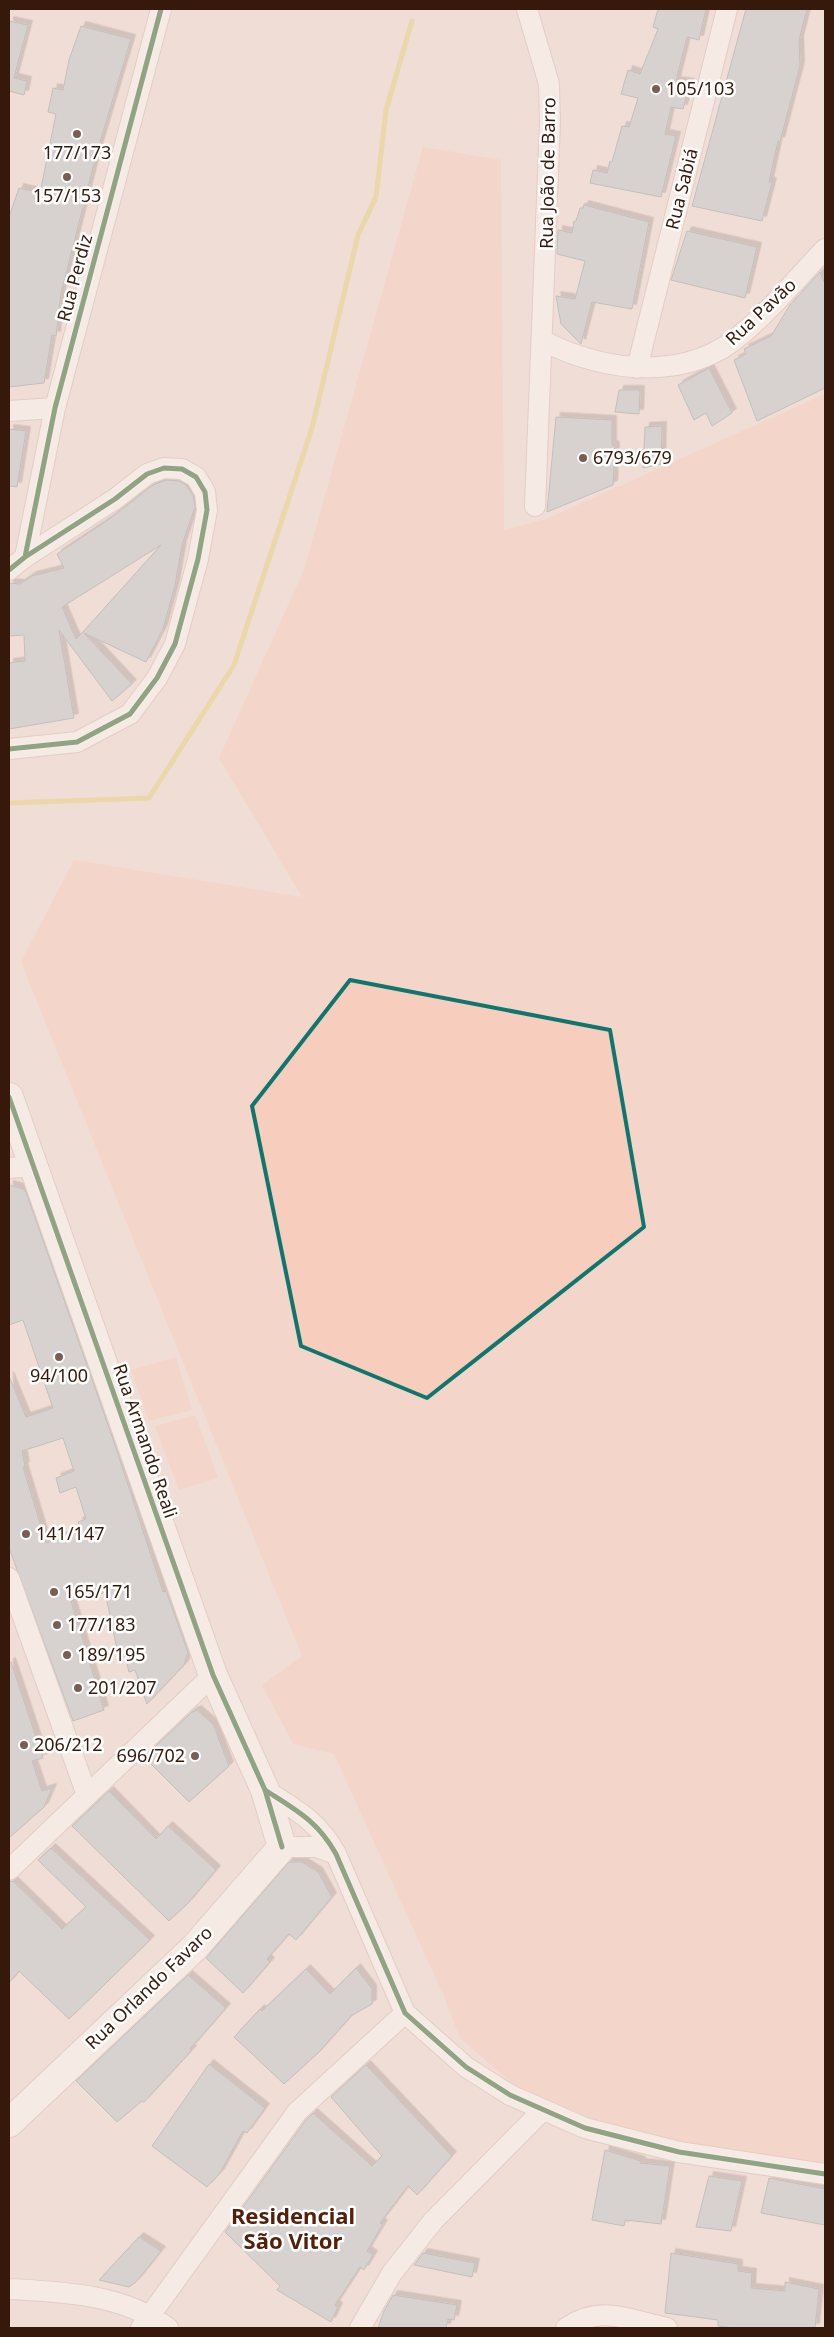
<svg xmlns="http://www.w3.org/2000/svg" width="834" height="2337" font-family="'Noto Sans',sans-serif">
	<style>
		.green { fill: #f7cdbd }
		.lines { fill: none; stroke-linecap: round; stroke-linejoin: round }
		.stream { stroke: #e2d177; stroke-width: 5 }
		.building { fill: #b9c6ca; stroke: #8c9c9e; fill-rule: evenodd; filter: url(#shadow) }
		.street-casing { stroke: #d3bbb2; stroke-width: 22 }
		.secondary-casing { stroke: #d3bbb2; stroke-width: 30 }
		.street { stroke: #fdfaf9; stroke-width: 20 }
		.secondary { stroke: #fdfaf9; stroke-width: 28 }
		.cycleway-casing { stroke: #fff; stroke-width: 8 }
		.cycleway { stroke: #1b5e20; stroke-width: 5 }
		.marked { fill: none; stroke: #0f766e; stroke-width: 4; stroke-linejoin: round }
		.poi-dot { fill: #785e53; stroke: #fff; stroke-width: 2 }
		.labels { text-anchor: middle; stroke-width: 5; stroke-linejoin: round; paint-order: stroke }
		.poi-label { font-size: 18px; fill: #37190c; stroke: #fff; text-anchor: start }
		.street-label { font-size: 18px; fill: #37190c; stroke: #fff }
		.district-label { font-size: 22px; font-weight: bold; fill: #542009; stroke: #fff }
	</style>
	<defs>
		<filter id="shadow"><feDropShadow dx="4.5" dy="-4.5" stdDeviation="0" flood-color="#0004"/></filter>
	</defs>
	<rect width="100%" height="100%" fill="#f0ddd6"/>
	<!-- green -->
	<path class="green" d="M423 147 501 160 504 530 546 519 825 394V2173L543 2110 460 2038 443 1994 334 1754 293 1744 262 1685 302 1656 21 962 74 860 302 897 219 758 304 570Z
		M176 1357 192 1410 149 1421 131 1370Z
		M195 1415 218 1478 179 1490 155 1426Z"/>
	<g class="lines">
		<!-- stream -->
		<path class="stream" d="M9 803 149 798 234 665 312 428 358 235 376 197 386 110 412 21"/>
	</g>
	<!-- building -->
	<path class="building" d="M658 9H706L699 40 687 37 676 81 690 83 683 109 671 107 665 134 676 136 661 197 590 183 593 170 607 173 610 161 612 162 622 126 629 127 638 98 621 94 628 70 640 74 658 29 653 27Z
		M746 9H807L799 40 800 66 780 142 778 141 769 182H772L762 221 692 206Z
		M9 21 28 25 14 78 27 81 24 95 9 91Z
		M81 26 131 39 97 152 71 254 61 293 56 336 52 335 44 383 9 387V217L19 188 40 193 56 114 48 112 53 88 63 90 69 60Z
		M584 205 649 222 632 309 592 302 581 344 561 324 556 296 575 299 585 261 557 254 558 230 572 233 574 221H576L580 208H583Z
		M687 231 757 247 745 298 671 280Z
		M820 272 825 284V388L757 421 734 360 746 354 744 349 771 336 790 305Z
		M709 368 732 413 712 426 706 413 694 420 678 385Z
		M619 390H640L639 414 615 412Z
		M556 417 612 420V445L615 446 613 485 547 512Z
		M662 426 661 464 643 468 645 427Z
		M9 429 26 431 17 487 9 486Z
		M166 480 179 481 187 486 193 496 195 507 182 545 175 585 163 629 146 662 84 633 132 684 112 701 59 630 74 718 9 729V663L25 661 24 635 9 636V583L20 584 32 576 64 568 57 554 108 520 153 485ZM161 545 83 632 76 639 62 607Z
		M9 1185 23 1189 26 1192 114 1442 163 1592 166 1591 188 1652 184 1665 147 1704 135 1670 129 1672 125 1656 119 1659 105 1592 100 1594V1592L71 1601 104 1710 73 1721 9 1548V1376L26 1417 53 1408 23 1320 9 1325ZM63 1438 74 1471 56 1478 60 1493 76 1487 86 1519 78 1522 81 1529 46 1543 23 1467 25 1466 22 1451Z
		M11 1662 43 1758 32 1761 42 1791 52 1788 44 1807 9 1838V1663Z
		M197 1710 213 1724 229 1766 189 1802 144 1757 192 1712Z
		M109 1791 156 1839 168 1826 216 1870 188 1903 169 1921 72 1826Z
		M51 1848 150 1940 69 2019 19 1971 9 1983V1882L13 1881 62 1929 86 1907 38 1860Z
		M289 1862H302L318 1872 332 1897 296 1940 289 1934 267 1959 270 1962 243 1993 206 1958Z
		M356 1968 372 1989V2004L351 2016 319 2052 284 2084 234 2037 260 2009 262 2011 306 1969 330 1994Z
		M188 1975 226 2008 190 2049 192 2050 144 2102 142 2101 117 2122 76 2081Z
		M209 2064 265 2108 247 2133 243 2131 220 2173 207 2187 152 2146Z
		M366 2065 452 2156 417 2195 408 2186 380 2223 383 2224 367 2251 373 2255 364 2270 360 2267 335 2305 338 2307 331 2322 277 2290 280 2286 225 2232 306 2120 313 2113 372 2166 382 2156 331 2097Z
		M605 2150 641 2161 640 2163 670 2166 661 2224 625 2220 624 2226 592 2220Z
		M709 2176 742 2181 731 2231 696 2227Z
		M769 2178 825 2189V2225L761 2213Z
		M139 2237 161 2251 136 2282 129 2287 99 2280Z
		M423 2253 475 2263 472 2277 414 2265Z
		M671 2253 738 2264V2271L752 2273 751 2288 785 2291V2282L819 2289 815 2328H735L718 2326V2320L665 2313Z
		M393 2295 457 2305 454 2320 448 2319 446 2328H378L384 2311Z"/>
	<g class="lines">
		<!-- street casing -->
		<g class="street-casing">
			<path id="street" d="M527 9 549 84 550 123 535 506
				M543 341C605 372 687 383 743 333 773 308 798 277 825 249
				M637 368 727 9
				M9 411 55 408
				M25 557 55 408 161 9
				M9 570 25 557 115 499 147 474 164 468 182 469 196 477 205 492 207 510 198 559 175 644 157 678 130 714 77 742 9 749
				M9 1168 33 1166
				M9 1578 87 1795
				M265 1790C296 1810 318 1821 336 1854L405 2013 466 2067 510 2095 585 2128 679 2152 825 2174
				M282 1847H317L336 1854
				M9 1870 213 1675
				M9 2289C63 2292 124 2294 168 2328
				M141 2328 297 2112 405 2013
				M360 2328 392 2273 433 2221 543 2110
				M566 2328C601 2304 628 2320 667 2328"/>
		</g>
		<!-- secondary casing -->
		<g class="secondary-casing">
			<path id="secondary" d="M9 1097 213 1675 265 1790 282 1847 195 1947 9 2123"/>
		</g>
		<!-- street -->
		<use href="#street" class="street"/>
		<!-- secondary -->
		<use href="#secondary" class="secondary"/>
		<!-- cycleway casing -->
		<g class="cycleway-casing">
			<path id="cycleway" d="M25 557 55 408 161 9
				M9 570 25 557 115 499 147 474 164 468 182 469 196 477 205 492 207 510 198 559 175 644 157 678 130 714 77 742 9 749
				M9 1097 213 1675 265 1790 282 1847
				M265 1790C296 1810 318 1821 336 1854L405 2013 466 2067 510 2095 585 2128 679 2152 825 2174"/>
		</g>
		<!-- cycleway -->
		<use href="#cycleway" class="cycleway"/>
	</g>
	<!-- marked area -->
	<path d="M0 0H834V2337H0ZM350 980 610 1030 644 1227 427 1398 301 1346 252 1106Z" fill="#f0ddd6" fill-opacity=".55" fill-rule="evenodd"/>
	<path class="marked" d="M350 980 610 1030 644 1227 427 1398 301 1346 252 1106Z"/>
	<!-- markers -->
	<g class="poi-dot">
		<circle cx="656" cy="89" r="5"/>
		<circle cx="77" cy="134" r="5"/>
		<circle cx="67" cy="177" r="5"/>
		<circle cx="583" cy="458" r="5"/>
		<circle cx="59" cy="1357" r="5"/>
		<circle cx="26" cy="1534" r="5"/>
		<circle cx="54" cy="1592" r="5"/>
		<circle cx="57" cy="1625" r="5"/>
		<circle cx="67" cy="1655" r="5"/>
		<circle cx="78" cy="1688" r="5"/>
		<circle cx="24" cy="1745" r="5"/>
		<circle cx="195" cy="1756" r="5"/>
	</g>
	<g class="labels">
		<!-- poi labels -->
		<g class="poi-label">
			<text x="666" y="95">105/103</text>
			<text x="77" y="159" text-anchor="middle">177/173</text>
			<text x="67" y="202" text-anchor="middle">157/153</text>
			<text x="593" y="464">6793/679</text>
			<text x="59" y="1382" text-anchor="middle">94/100</text>
			<text x="36" y="1540">141/147</text>
			<text x="64" y="1598">165/171</text>
			<text x="67" y="1631">177/183</text>
			<text x="77" y="1661">189/195</text>
			<text x="88" y="1694">201/207</text>
			<text x="34" y="1751">206/212</text>
			<text x="185" y="1762" text-anchor="end">696/702</text>
		</g>
		<!-- street labels -->
		<g class="street-label">
			<text transform="translate(548 173) rotate(-89)" y="6">Rua João de Barro</text>
			<text transform="translate(682 189) rotate(-76)" y="6">Rua Sabiá</text>
			<text transform="translate(75 278) rotate(-75)" y="6">Rua Perdiz</text>
			<text transform="translate(761 312) rotate(-43)" y="6">Rua Pavão</text>
			<text transform="translate(145 1441) rotate(71)" y="6">Rua Armando Reali</text>
			<text transform="translate(149 1988) rotate(-44)" y="6">Rua Orlando Favaro</text>
		</g>
		<!-- district labels -->
		<g class="district-label">
			<text x="293" y="2224">Residencial<tspan x="293" dy="25">São Vitor</tspan></text>
		</g>
	</g>
	<!-- border -->
	<rect width="834" height="2337" fill="none" stroke="#37190c" stroke-width="20"/>
</svg>
